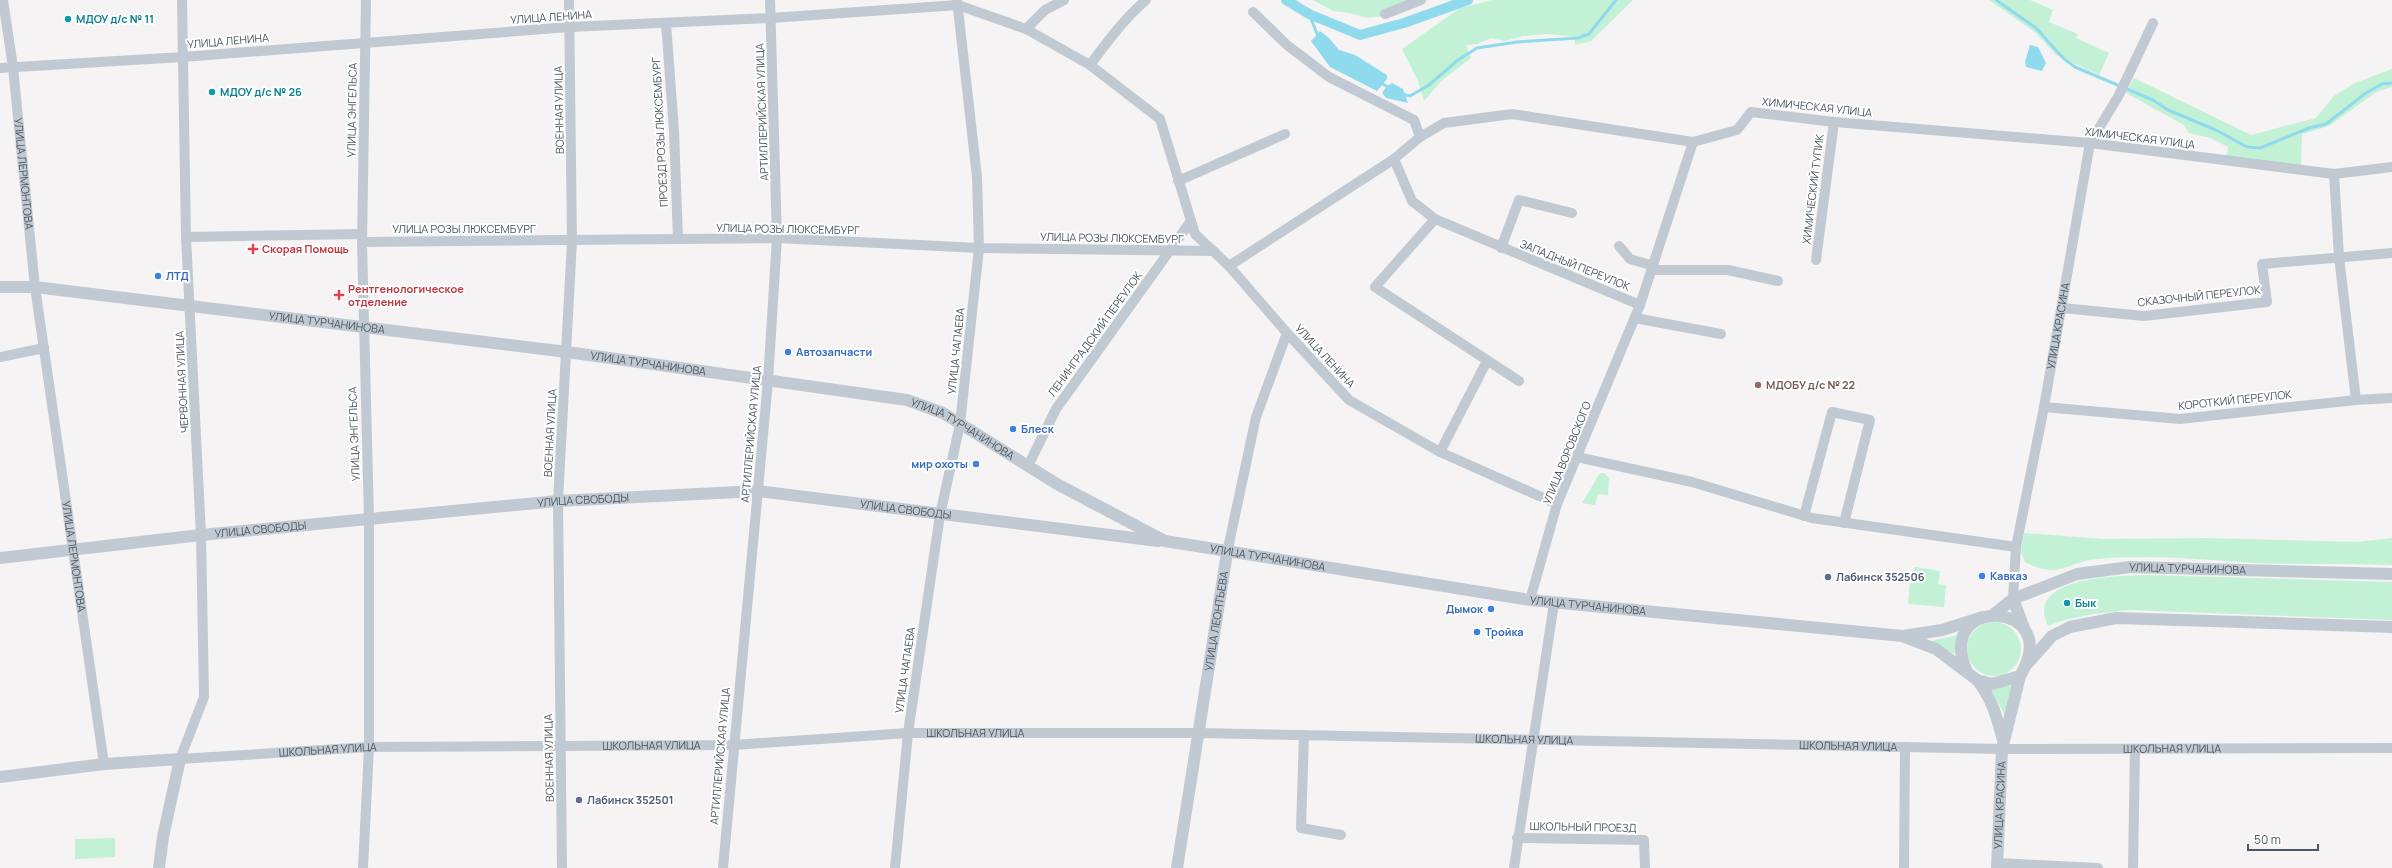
<svg xmlns="http://www.w3.org/2000/svg" width="2392" height="868" font-family="Manrope,sans-serif">
	<style>
		.green { fill: #c3f1d5 }
		.water { fill: #90daee }
		.lines { fill: none; stroke-linecap: round; stroke-linejoin: round }
		.stream { stroke: #90daee; stroke-width: 3 }
		.canal { stroke: #90daee; stroke-width: 10 }
		.minor { stroke: #c1cad2; stroke-width: 10 }
		.tertiary { stroke: #c1cad2; stroke-width: 12 }
		.culture-dot { fill: #0f9aa8; stroke: #fff; stroke-width: 1.5 }
		.health-dot { fill: #e0444e; stroke: #fff; stroke-width: 1.5 }
		.shop-dot { fill: #3f7fe0; stroke: #fff; stroke-width: 1.5 }
		.education-dot { fill: #8d6e63; stroke: #fff; stroke-width: 1.5 }
		.service-dot { fill: #5c6f8a; stroke: #fff; stroke-width: 1.5 }
		.labels { text-anchor: middle; stroke-width: 4; stroke-linejoin: round; paint-order: stroke }
		.street-label { font-size: 11px; fill: #4a5661; stroke: #fff }
		.culture-label { font-size: 11px; font-weight: bold; fill: #0d838f; stroke: #fff; text-anchor: start }
		.health-label { font-size: 11px; font-weight: bold; fill: #be3a42; stroke: #fff; text-anchor: start }
		.shop-label { font-size: 11px; font-weight: bold; fill: #366cbe; stroke: #fff; text-anchor: start }
		.education-label { font-size: 11px; font-weight: bold; fill: #785e54; stroke: #fff; text-anchor: start }
		.service-label { font-size: 11px; font-weight: bold; fill: #4e5e75; stroke: #fff; text-anchor: start }
	</style>
	<rect width="100%" height="100%" fill="#f5f3f3"/>
	<!-- green -->
	<path class="green" d="M1313 0H1428L1384 16 1367 18 1350 13 1333 11Z
		M1492 0H1633L1591 41 1575 45V37L1546 34 1523 36 1505 41 1491 38 1477 44 1466 45 1471 58 1441 81 1424 101 1418 81 1402 49 1460 8Z
		M1989 0H2030L2053 10 2049 22 2078 34 2076 38 2109 53 2099 75 2056 55 2036 33Z
		M2392 69V87L2376 92 2329 126 2302 134 2301 167 2226 157 2228 147 2210 138 2189 133 2184 125 2126 93 2134 78 2251 135 2316 118 2334 96 2355 83Z
		M1600 473H1604L1609 478 1608 495 1598 494 1595 505 1582 503Z
		M2024 533 2103 539 2208 538 2357 542 2392 538V565C2346 563 2301 565 2255 563 2203 560 2149 554 2097 559 2067 562 2057 580 2025 562L2021 552Z
		M1915 567 1940 571 1938 584 1946 585 1944 607 1908 604 1910 582 1913 581Z
		M2145 575 2392 582V620L2130 610C2102 613 2074 615 2048 626 2024 577 2117 576 2145 575Z
		M1967 649a27 27 0 1 1 54 0a27 27 0 1 1-54 0Z
		M1958 635 1954 654 1931 641Z
		M2013 683 2005 715 1989 686Z
		M115 838V857L75 859V839Z"/>
	<!-- water -->
	<path class="water" d="M1320 31 1329 38 1339 50 1355 55 1387 75V79L1377 91 1330 67 1311 41Z
		M2030 45 2038 47 2046 63 2042 71 2026 67 2025 62Z
		M1392 83 1403 89 1408 103 1386 98 1382 93 1387 86Z"/>
	<g class="lines">
		<!-- stream -->
		<path class="stream" d="M1996 0 2036 28 2063 58 2075 67 2153 100 2168 110 2216 130 2247 147 2260 148 2309 128 2326 124 2366 93 2382 84 2392 83
			M1309 14 1318 36
			M1379 82 1390 88
			M1402 94 1410 96 1429 85 1458 60 1477 48 1517 42 1578 38 1589 34 1616 0"/>
		<!-- canal -->
		<path class="canal" d="M1286 0 1309 14 1360 35 1404 23 1468 0"/>
		<!-- minor -->
		<g class="minor">
			<path id="s1" d="M3 0 13 67 35 287 104 764"/>
			<path id="s2" d="M182 0 186 237 201 535 204 697 180 759 369 747 733 745 908 733H1197L2002 749 2392 748"/>
			<path d="M1253 12 1287 45 1329 77 1414 120 1420 137 1444 123 1512 114 1693 142 1737 130 1751 112 1834 122 2090 143 2334 174 2392 167"/>
			<path d="M1385 14 1421 0"/>
			<path d="M666 23 674 131 678 239"/>
			<path d="M1026 29 1045 10 1064 0"/>
			<path d="M1090 65C1107 42 1124 19 1146 0"/>
			<path d="M0 68 183 57 570 27 771 18 958 5 1026 29 1090 65 1160 119 1195 234 1229 266 1287 333 1349 400 1440 452 1557 504"/>
			<path d="M1394 159 1412 201 1435 219 1640 305"/>
			<path d="M2334 174 2339 257 2356 400"/>
			<path d="M1178 181 1285 134"/>
			<path d="M1435 219 1375 287 1519 381"/>
			<path d="M186 237 362 234"/>
			<path d="M362 242 777 238 979 248 1214 251"/>
			<path d="M1619 246 1630 259 1654 266"/>
			<path d="M1501 248 1519 200 1572 213"/>
			<path d="M1816 260 1834 122"/>
			<path d="M1229 266 1394 159 1420 137"/>
			<path d="M1652 270H1728L1778 281"/>
			<path d="M2062 308 2144 316 2267 302 2262 264 2392 253"/>
			<path d="M1635 318 1721 334"/>
			<path d="M0 357 44 348"/>
			<path d="M2044 407 2180 419 2356 400 2392 398"/>
			<path d="M1440 452 1487 361"/>
			<path d="M1577 457 1692 482 1812 518 2016 547"/>
			<path d="M1028 466 1056 409 1191 221"/>
			<path d="M1804 516 1832 412 1870 420 1844 523"/>
			<path d="M1227 553 1256 417 1287 333"/>
			<path id="s3" d="M2013 599 2016 547 2044 407 2090 143 2119 95 2153 23"/>
			<path d="M1530 600 1557 504 1640 305 1693 142"/>
			<path d="M1304 735 1301 828 1341 835"/>
			<path d="M1517 838 1644 840 1645 868"/>
			<path d="M1997 863 2098 868"/>
			<path d="M363 868 369 747V519L362 242 366 0"/>
			<path d="M562 868 558 501 572 241 569 0"/>
			<path d="M723 868 768 381 777 238 770 0"/>
			<path d="M895 868 908 733 940 515 960 424 979 248 977 177 957 0"/>
			<path d="M1514 868 1554 603"/>
			<path d="M1904 868 1905 747"/>
			<path d="M2133 868 2135 749"/>
		</g>
		<!-- tertiary -->
		<g class="tertiary">
			<path id="s4" d="M0 287H35L567 352 907 400 943 413 1057 484 1165 541 1530 600 1903 636 1942 630 1983 617"/>
			<path id="s5" d="M0 558 201 535 558 501 758 491 1158 541"/>
			<path d="M2013 599 2024 628"/>
			<path id="s6" d="M1994 614 2013 599 2077 574 2130 567 2392 574"/>
			<path d="M1904 637 1936 649 1977 680 1992 684 2020 676C2066 600 1932 593 1967 672"/>
			<path d="M2027 664 2052 636 2070 627 2116 618 2392 627"/>
			<path d="M1977 680C1992 698 1997 718 2003 740"/>
			<path d="M0 777 104 764 180 759 163 837 159 868"/>
			<path id="s7" d="M1177 868 1227 553"/>
			<path id="s8" d="M1997 868 2002 749 2020 676"/>
		</g>
	</g>
	<!-- markers -->
	<g class="culture-dot">
		<circle cx="68" cy="19" r="4"/>
		<circle cx="212" cy="92" r="4"/>
		<circle cx="2067" cy="603" r="4"/>
	</g>
	<g class="health-dot">
		<path d="M251 243h4v4h4v4h-4v4h-4v-4h-4v-4h4z"/>
		<path d="M337 289h4v4h4v4h-4v4h-4v-4h-4v-4h4z"/>
	</g>
	<g class="shop-dot">
		<circle cx="158" cy="276" r="4"/>
		<circle cx="788" cy="352" r="4"/>
		<circle cx="1013" cy="429" r="4"/>
		<circle cx="976" cy="464" r="4"/>
		<circle cx="1982" cy="576" r="4"/>
		<circle cx="1491" cy="609" r="4"/>
		<circle cx="1477" cy="632" r="4"/>
	</g>
	<circle class="education-dot" cx="1758" cy="385" r="4"/>
	<g class="service-dot">
		<circle cx="1828" cy="577" r="4"/>
		<circle cx="579" cy="800" r="4"/>
	</g>
	<g class="labels">
		<!-- street labels -->
		<g class="street-label">
			<text transform="translate(551 17) rotate(-4)" y="4">УЛИЦА ЛЕНИНА</text>
			<text transform="translate(228 41) rotate(-5)" y="4">УЛИЦА ЛЕНИНА</text>
			<text transform="translate(1817 107) rotate(6)" y="4">ХИМИЧЕСКАЯ УЛИЦА</text>
			<text transform="translate(352 110) rotate(-89)" y="4">УЛИЦА ЭНГЕЛЬСА</text>
			<text transform="translate(559 110) rotate(-91)" y="4">ВОЕННАЯ УЛИЦА</text>
			<text transform="translate(762 112) rotate(-92)" y="4">АРТИЛЛЕРИЙСКАЯ УЛИЦА</text>
			<text transform="translate(660 132) rotate(-93)" y="4">ПРОЕЗД РОЗЫ ЛЮКСЕМБУРГ</text>
			<text transform="translate(2140 138) rotate(7)" y="4">ХИМИЧЕСКАЯ УЛИЦА</text>
			<text dy="4" stroke="none"><textPath href="#s1" startOffset="175">УЛИЦА ЛЕРМОНТОВА</textPath></text>
			<text transform="translate(1813 189) rotate(-83)" y="4">ХИМИЧЕСКИЙ ТУПИК</text>
			<text x="464" y="233">УЛИЦА РОЗЫ ЛЮКСЕМБУРГ</text>
			<text transform="translate(788 229) rotate(1)" y="4">УЛИЦА РОЗЫ ЛЮКСЕМБУРГ</text>
			<text transform="translate(1112 238) rotate(1)" y="4">УЛИЦА РОЗЫ ЛЮКСЕМБУРГ</text>
			<text transform="translate(1575 265) rotate(22)" y="4">ЗАПАДНЫЙ ПЕРЕУЛОК</text>
			<text transform="translate(2199 296) rotate(-6)" y="4">СКАЗОЧНЫЙ ПЕРЕУЛОК</text>
			<text dy="4" stroke="none"><textPath href="#s4" startOffset="329">УЛИЦА ТУРЧАНИНОВА</textPath></text>
			<text dy="4" stroke="none"><textPath href="#s3" startOffset="277">УЛИЦА КРАСИНА</textPath></text>
			<text transform="translate(1095 334) rotate(-54)" y="4">ЛЕНИНГРАДСКИЙ ПЕРЕУЛОК</text>
			<text transform="translate(956 351) rotate(-84)" y="4">УЛИЦА ЧАПАЕВА</text>
			<text transform="translate(1325 356) rotate(47)" y="4">УЛИЦА ЛЕНИНА</text>
			<text dy="4" stroke="none"><textPath href="#s4" startOffset="653">УЛИЦА ТУРЧАНИНОВА</textPath></text>
			<text transform="translate(182 382) rotate(-93)" y="4">ЧЕРВОННАЯ УЛИЦА</text>
			<text transform="translate(2235 400) rotate(-6)" y="4">КОРОТКИЙ ПЕРЕУЛОК</text>
			<text dy="4" stroke="none"><textPath href="#s4" startOffset="977">УЛИЦА ТУРЧАНИНОВА</textPath></text>
			<text transform="translate(550 433) rotate(-87)" y="4">ВОЕННАЯ УЛИЦА</text>
			<text transform="translate(354 434) rotate(-92)" y="4">УЛИЦА ЭНГЕЛЬСА</text>
			<text transform="translate(751 434) rotate(-85)" y="4">АРТИЛЛЕРИЙСКАЯ УЛИЦА</text>
			<text transform="translate(1567 453) rotate(-68)" y="4">УЛИЦА ВОРОВСКОГО</text>
			<text dy="4" stroke="none"><textPath href="#s5" startOffset="586">УЛИЦА СВОБОДЫ</textPath></text>
			<text dy="4" stroke="none"><textPath href="#s5" startOffset="910">УЛИЦА СВОБОДЫ</textPath></text>
			<text dy="4" stroke="none"><textPath href="#s5" startOffset="262">УЛИЦА СВОБОДЫ</textPath></text>
			<text dy="4" stroke="none"><textPath href="#s1" startOffset="561">УЛИЦА ЛЕРМОНТОВА</textPath></text>
			<text dy="4" stroke="none"><textPath href="#s4" startOffset="1313">УЛИЦА ТУРЧАНИНОВА</textPath></text>
			<text dy="4" stroke="none"><textPath href="#s6" startOffset="204">УЛИЦА ТУРЧАНИНОВА</textPath></text>
			<text dy="4" stroke="none"><textPath href="#s4" startOffset="1637">УЛИЦА ТУРЧАНИНОВА</textPath></text>
			<text dy="4" stroke="none"><textPath href="#s7" startOffset="250">УЛИЦА ЛЕОНТЬЕВА</textPath></text>
			<text transform="translate(905 670) rotate(-82)" y="4">УЛИЦА ЧАПАЕВА</text>
			<text dy="4" stroke="none"><textPath href="#s2" startOffset="1560">ШКОЛЬНАЯ УЛИЦА</textPath></text>
			<text dy="4" stroke="none"><textPath href="#s2" startOffset="2109">ШКОЛЬНАЯ УЛИЦА</textPath></text>
			<text dy="4" stroke="none"><textPath href="#s2" startOffset="1236">ШКОЛЬНАЯ УЛИЦА</textPath></text>
			<text dy="4" stroke="none"><textPath href="#s2" startOffset="2433">ШКОЛЬНАЯ УЛИЦА</textPath></text>
			<text dy="4" stroke="none"><textPath href="#s2" startOffset="2757">ШКОЛЬНАЯ УЛИЦА</textPath></text>
			<text dy="4" stroke="none"><textPath href="#s2" startOffset="912">ШКОЛЬНАЯ УЛИЦА</textPath></text>
			<text transform="translate(720 756) rotate(-85)" y="4">АРТИЛЛЕРИЙСКАЯ УЛИЦА</text>
			<text transform="translate(549 758) rotate(-91)" y="4">ВОЕННАЯ УЛИЦА</text>
			<text dy="4" stroke="none"><textPath href="#s8" startOffset="63">УЛИЦА КРАСИНА</textPath></text>
			<text transform="translate(1583 827) rotate(1)" y="4">ШКОЛЬНЫЙ ПРОЕЗД</text>
		</g>
		<!-- culture labels -->
		<g class="culture-label">
			<text x="76" y="23">МДОУ д/с № 11</text>
			<text x="220" y="96">МДОУ д/с № 26</text>
			<text x="2075" y="607">Бык</text>
		</g>
		<!-- health labels -->
		<g class="health-label">
			<text x="262" y="253">Скорая Помощь</text>
			<text x="348" y="293">Рентгенологическое<tspan x="348" dy="13">отделение</tspan></text>
		</g>
		<!-- shop labels -->
		<g class="shop-label">
			<text x="166" y="280">ЛТД</text>
			<text x="796" y="356">Автозапчасти</text>
			<text x="1021" y="433">Блеск</text>
			<text x="968" y="468" text-anchor="end">мир охоты</text>
			<text x="1990" y="580">Кавказ</text>
			<text x="1483" y="613" text-anchor="end">Дымок</text>
			<text x="1485" y="636">Тройка</text>
		</g>
		<!-- education labels -->
		<g class="education-label">
			<text x="1766" y="389">МДОБУ д/с № 22</text>
		</g>
		<!-- service labels -->
		<g class="service-label">
			<text x="1836" y="581">Лабинск 352506</text>
			<text x="587" y="804">Лабинск 352501</text>
		</g>
	</g>
	<!-- scale -->
	<path d="M2248 844v6h70v-6" fill="none" stroke="#4a5661" stroke-width="2"/>
	<text x="2254" y="844" font-size="12" fill="#4a5661" stroke="#ffffff" stroke-width="3" paint-order="stroke">50 m</text>
</svg>
